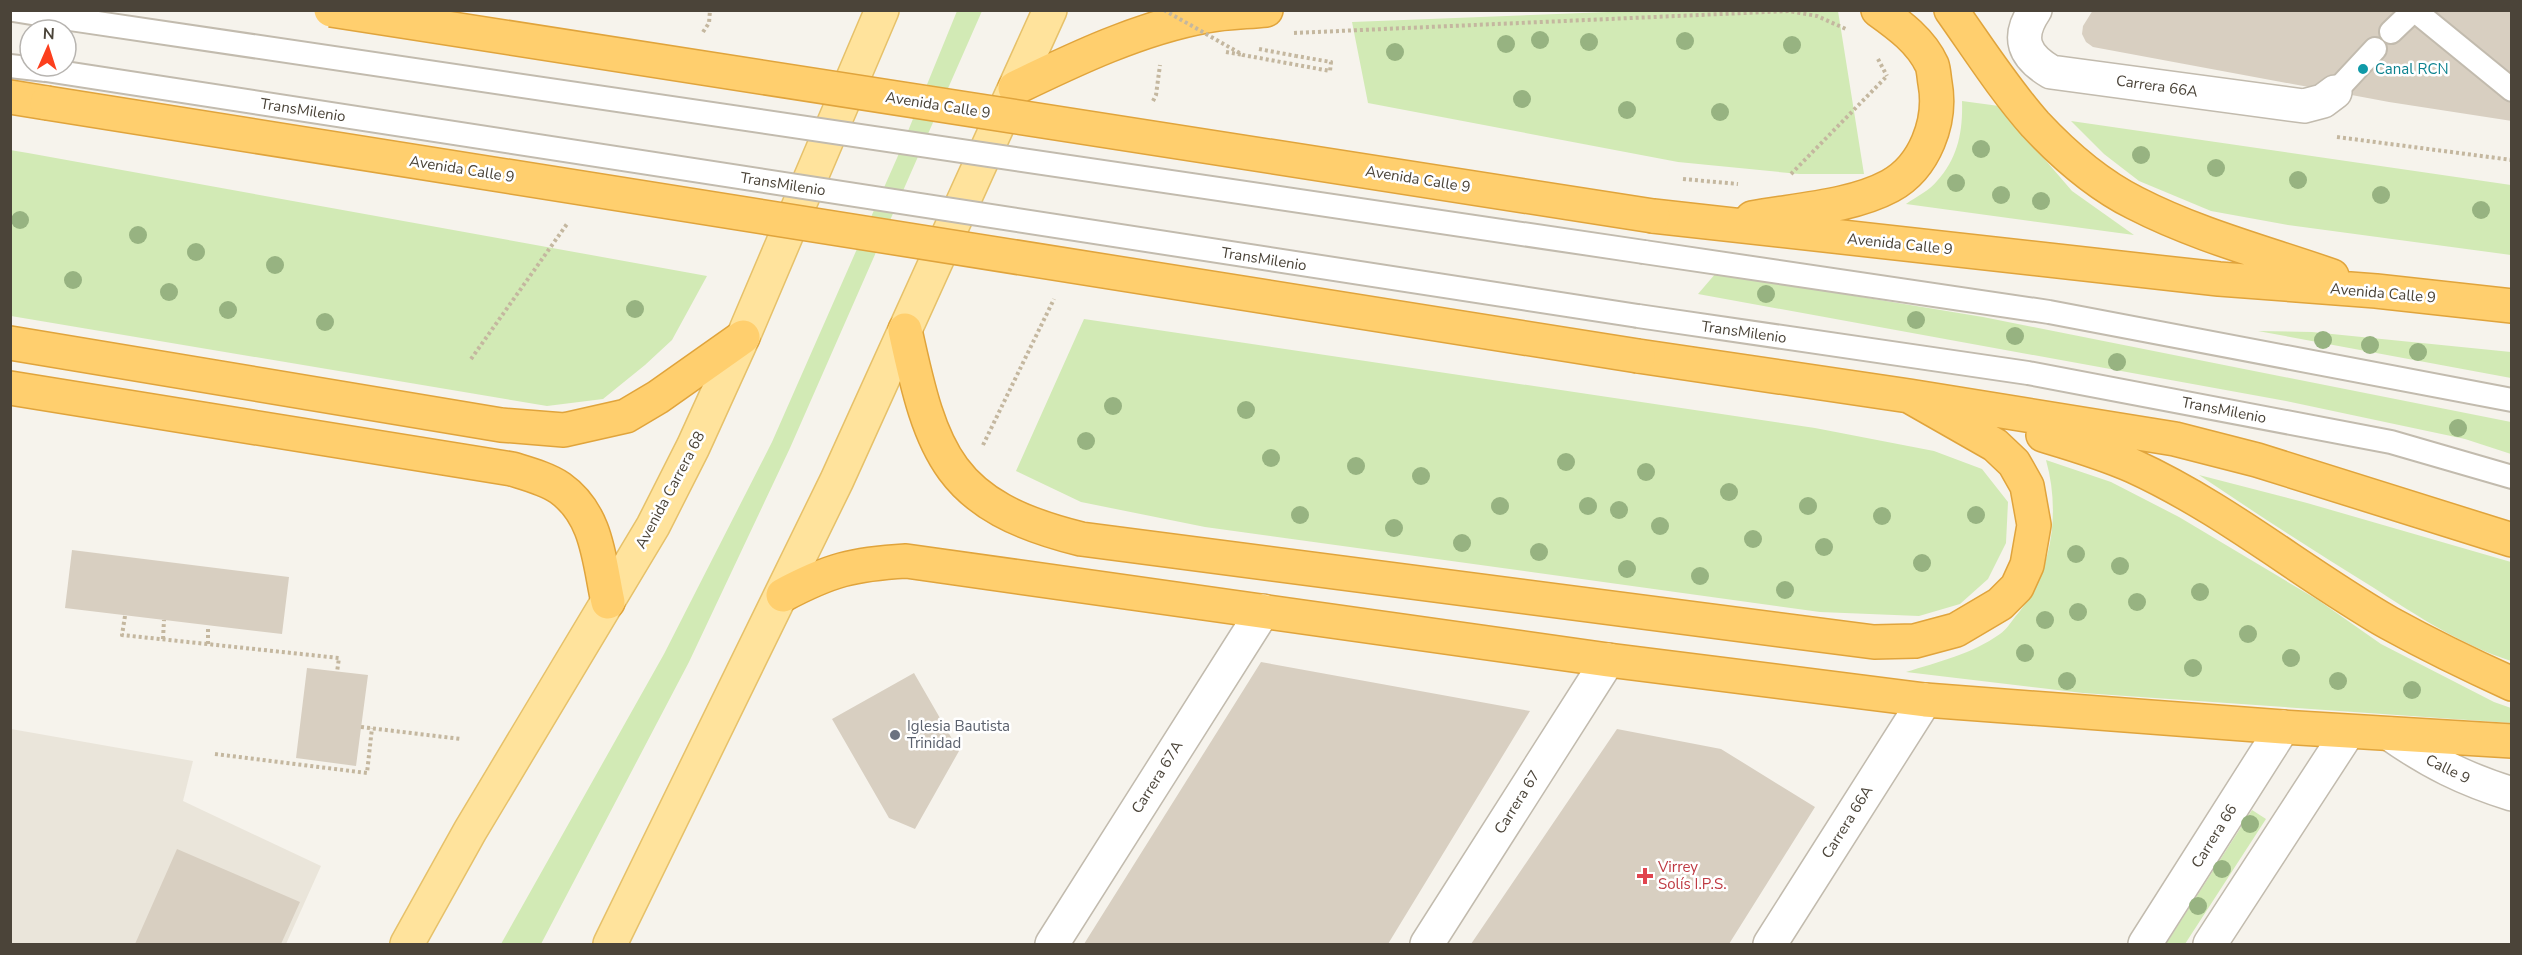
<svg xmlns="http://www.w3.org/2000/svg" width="2522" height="955" font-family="'Nunito Sans',sans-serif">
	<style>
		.residential { fill: #eae5da }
		.green { fill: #d2eab5 }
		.building { fill: #d8cfc1 }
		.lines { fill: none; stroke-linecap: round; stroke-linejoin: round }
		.lane-casing { stroke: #c2bbae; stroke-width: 26 }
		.street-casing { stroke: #c2bbae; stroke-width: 36 }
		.primary-casing { stroke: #e6c16a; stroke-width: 36 }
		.highway-casing { stroke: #e0a43c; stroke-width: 36 }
		.path { stroke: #c4b79f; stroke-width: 4; stroke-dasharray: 3 3; stroke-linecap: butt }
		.lane { stroke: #fff; stroke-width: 22 }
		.street { stroke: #fff; stroke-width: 33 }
		.primary { stroke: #ffe39c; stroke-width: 33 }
		.highway { stroke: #ffcf6e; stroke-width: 33 }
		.lane-bridge-casing { stroke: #c2bbae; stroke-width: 26; stroke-linecap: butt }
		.highway-bridge-casing { stroke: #e0a43c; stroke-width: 36; stroke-linecap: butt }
		.path-bridge { stroke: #c4b79f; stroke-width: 4; stroke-dasharray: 3 3; stroke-linecap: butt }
		.lane-bridge { stroke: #fff; stroke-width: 22 }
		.highway-bridge { stroke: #ffcf6e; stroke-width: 33 }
		.tree { fill: #97b381 }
		.culture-dot { fill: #0f9aa8; stroke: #fff; stroke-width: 2 }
		.worship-dot { fill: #6b7280; stroke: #fff; stroke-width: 2 }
		.health-dot { fill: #e0444e; stroke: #fff; stroke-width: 2 }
		.labels { text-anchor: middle; stroke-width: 5; stroke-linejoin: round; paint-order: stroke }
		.culture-label { font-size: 15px; fill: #0d838f; stroke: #fff; text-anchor: start }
		.street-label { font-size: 15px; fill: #4b4439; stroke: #fff }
		.worship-label { font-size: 15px; fill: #5b616d; stroke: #fff; text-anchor: start }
		.health-label { font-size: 15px; fill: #be3a42; stroke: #fff; text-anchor: start }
	</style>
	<rect width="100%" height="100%" fill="#f6f3ec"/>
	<!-- residential -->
	<path class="residential" d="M11 729 193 761 183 801 321 866 286 944H11Z"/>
	<!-- green -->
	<path class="green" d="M957 11H982L790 448 689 662 541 944H501L664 654 772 442 897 158Z
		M1634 11H1838L1864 174H1799L1678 162 1368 103 1352 22Z
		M1962 101 1999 106 2072 191 2134 235 1906 204C1916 197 1930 190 1937 181 1958 158 1963 131 1962 101Z
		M2071 121 2511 185V255L2288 225 2211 211 2139 181 2104 154Z
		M10 150 28 153 707 276 672 340 645 365 603 399 547 406 11 316Z
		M1716 273 1983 317 2511 422V454L2465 439 2286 401 1698 294Z
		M1084 319 1815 428 1934 451 1982 469 2008 502 2006 543 1988 579 1960 604 1919 616 1820 612 1205 527 1081 502 1016 471Z
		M2258 331 2312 332 2511 352V378Z
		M2046 460 2111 482 2179 517 2318 600 2381 644 2494 702 2511 708V723L2083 693 1906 672C1938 662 1972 654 2000 634 2006 630 2011 622 2015 617 2052 575 2061 513 2046 460Z
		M2199 475 2307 503 2511 562V661C2462 645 2417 616 2374 588 2315 552 2257 514 2199 475Z
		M2252 810 2266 819 2185 944H2166Z"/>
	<!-- building -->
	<path class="building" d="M2093 10H2512V121L2389 102 2093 47 2086 42 2082 34 2083 26Z
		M72 550 289 577 282 634 65 608Z
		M1261 662 1530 711 1388 944H1084Z
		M307 668 368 675 356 766 296 758Z
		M914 673 959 751 915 829 889 818 832 719Z
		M1617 729 1721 749 1815 807 1729 944H1471Z
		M177 849 300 902 281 944H135Z"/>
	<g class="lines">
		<!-- lane casing -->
		<g class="lane-casing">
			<path id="lane" d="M13 10 50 16
				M2414 10 2512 90
				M2391 32 2414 10
				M10 66 46 70
				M2335 92 2375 49
				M1644 252 2049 312 2512 400
				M1638 316 2028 373 2391 442 2512 477"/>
		</g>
		<!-- street casing -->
		<g class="street-casing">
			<path id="street" d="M2035 10C2016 38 2024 56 2051 72L2304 106 2323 101 2335 92
				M2390 734C2430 762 2464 779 2512 794
				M1052 944 1263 611
				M1427 944 1608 660
				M1770 944 1925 700
				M2145 944 2283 727
				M2210 944 2348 732"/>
		</g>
		<!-- primary casing -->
		<g class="primary-casing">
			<path id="primary" d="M407 944 470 831 653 526 693 447 743 337 882 10
				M610 944 837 480 1050 10"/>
		</g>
		<!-- highway casing -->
		<g class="highway-casing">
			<path id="highway" d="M1951 10C1978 48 2004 89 2035 124 2063 154 2099 185 2135 203 2197 235 2266 253 2332 276
				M1015 88C1075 59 1140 28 1206 16 1225 12 1246 12 1266 10
				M10 97 47 103
				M1653 216 2219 279 2376 291 2512 306
				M1752 218C1795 210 1851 207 1890 186 1925 167 1942 121 1935 83 1934 78 1934 71 1932 65 1921 41 1899 25 1878 10
				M905 330C932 455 948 506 1081 539L1874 642 1915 641 1956 630 2000 604 2017 587 2027 565 2034 525 2027 486 2014 463 1995 445 1909 396
				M10 343 501 425 564 430 626 416 658 397 743 337
				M1638 356 1909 396 2175 439 2257 460 2512 540
				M10 388 512 469C528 474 547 479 560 488 598 515 599 561 608 602
				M2043 435C2073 444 2104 453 2133 466 2225 508 2302 573 2389 623 2429 645 2470 665 2512 684
				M783 595C830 570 853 564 906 561L1608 660 1925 700 2283 727 2512 741"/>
		</g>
		<!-- path -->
		<path class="path" d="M703 32 709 23 710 10
			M1294 33 1789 11 1817 16 1846 29
			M1259 49 1296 56
			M1226 52 1243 55
			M1878 59 1887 76
			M1153 101 1156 95 1160 65
			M2337 137 2512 160
			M1791 174 1887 76
			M1683 179 1738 184
			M471 359 567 224
			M983 445 1054 299
			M125 616 122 635 339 658 337 672
			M163 639 164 620
			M208 644V626
			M361 727 461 739
			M215 754 367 773 372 728"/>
		<!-- lane -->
		<use href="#lane" class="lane"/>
		<!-- street -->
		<use href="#street" class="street"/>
		<!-- primary -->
		<use href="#primary" class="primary"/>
		<!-- highway -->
		<use href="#highway" class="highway"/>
		<!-- lane-bridge casing -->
		<g class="lane-bridge-casing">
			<path id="lane-bridge" d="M50 16 1644 252
				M46 70 1638 316"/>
		</g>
		<!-- highway-bridge casing -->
		<g class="highway-bridge-casing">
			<path id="highway-bridge" d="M331 10 1653 216
				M47 103 1638 356"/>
		</g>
		<!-- path-bridge -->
		<path class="path-bridge" d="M1164 10 1243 55 1330 71 1331 62 1296 56"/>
		<!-- lane-bridge -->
		<use href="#lane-bridge" class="lane-bridge"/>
		<!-- highway-bridge -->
		<use href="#highway-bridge" class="highway-bridge"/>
	</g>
	<!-- trees -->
	<g class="tree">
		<circle cx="1540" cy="40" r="9"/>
		<circle cx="1685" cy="41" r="9"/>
		<circle cx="1589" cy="42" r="9"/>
		<circle cx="1506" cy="44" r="9"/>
		<circle cx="1792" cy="45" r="9"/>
		<circle cx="1395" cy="52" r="9"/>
		<circle cx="1522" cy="99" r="9"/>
		<circle cx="1627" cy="110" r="9"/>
		<circle cx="1720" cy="112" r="9"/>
		<circle cx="1981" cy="149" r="9"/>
		<circle cx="2141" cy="155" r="9"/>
		<circle cx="2216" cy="168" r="9"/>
		<circle cx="2298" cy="180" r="9"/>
		<circle cx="1956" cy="183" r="9"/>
		<circle cx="2001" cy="195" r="9"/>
		<circle cx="2381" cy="195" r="9"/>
		<circle cx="2041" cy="201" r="9"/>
		<circle cx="2481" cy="210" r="9"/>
		<circle cx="20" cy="220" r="9"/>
		<circle cx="138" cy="235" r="9"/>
		<circle cx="196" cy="252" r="9"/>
		<circle cx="275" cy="265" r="9"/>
		<circle cx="73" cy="280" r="9"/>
		<circle cx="169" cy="292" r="9"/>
		<circle cx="1766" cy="294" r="9"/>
		<circle cx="635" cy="309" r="9"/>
		<circle cx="228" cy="310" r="9"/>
		<circle cx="1916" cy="320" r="9"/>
		<circle cx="325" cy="322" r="9"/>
		<circle cx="2015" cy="336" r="9"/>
		<circle cx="2323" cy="340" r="9"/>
		<circle cx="2370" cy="345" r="9"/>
		<circle cx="2418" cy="352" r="9"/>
		<circle cx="2117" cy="362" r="9"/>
		<circle cx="1113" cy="406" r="9"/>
		<circle cx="1246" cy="410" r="9"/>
		<circle cx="2458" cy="428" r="9"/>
		<circle cx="1086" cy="441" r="9"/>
		<circle cx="1271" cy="458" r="9"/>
		<circle cx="1566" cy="462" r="9"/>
		<circle cx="1356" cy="466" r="9"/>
		<circle cx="1646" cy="472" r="9"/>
		<circle cx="1421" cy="476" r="9"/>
		<circle cx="1729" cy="492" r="9"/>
		<circle cx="1500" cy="506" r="9"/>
		<circle cx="1588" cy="506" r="9"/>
		<circle cx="1808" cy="506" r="9"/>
		<circle cx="1619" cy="510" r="9"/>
		<circle cx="1300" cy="515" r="9"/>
		<circle cx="1976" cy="515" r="9"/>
		<circle cx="1882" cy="516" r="9"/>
		<circle cx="1660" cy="526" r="9"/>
		<circle cx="1394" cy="528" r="9"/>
		<circle cx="1753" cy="539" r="9"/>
		<circle cx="1462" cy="543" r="9"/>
		<circle cx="1824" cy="547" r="9"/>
		<circle cx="1539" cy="552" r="9"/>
		<circle cx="2076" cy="554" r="9"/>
		<circle cx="1922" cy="563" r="9"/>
		<circle cx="2120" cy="566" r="9"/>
		<circle cx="1627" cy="569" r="9"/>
		<circle cx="1700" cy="576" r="9"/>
		<circle cx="1785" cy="590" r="9"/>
		<circle cx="2200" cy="592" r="9"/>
		<circle cx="2137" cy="602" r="9"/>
		<circle cx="2078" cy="612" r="9"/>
		<circle cx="2045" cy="620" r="9"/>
		<circle cx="2248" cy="634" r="9"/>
		<circle cx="2025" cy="653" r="9"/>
		<circle cx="2291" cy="658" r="9"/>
		<circle cx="2193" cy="668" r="9"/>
		<circle cx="2067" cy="681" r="9"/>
		<circle cx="2338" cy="681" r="9"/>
		<circle cx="2412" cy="690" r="9"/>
		<circle cx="2250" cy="824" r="9"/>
		<circle cx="2222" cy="869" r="9"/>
		<circle cx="2198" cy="906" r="9"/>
	</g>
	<!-- markers -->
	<circle class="culture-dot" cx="2363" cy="69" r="6"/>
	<circle class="worship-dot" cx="895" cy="735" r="6"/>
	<path class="health-dot" d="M1642 867h6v6h6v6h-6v6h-6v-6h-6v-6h6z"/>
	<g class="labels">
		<!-- culture labels -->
		<g class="culture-label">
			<text x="2375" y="74">Canal RCN</text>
		</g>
		<!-- street labels -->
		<g class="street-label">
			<text transform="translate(2157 86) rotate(8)" y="5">Carrera 66A</text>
			<text transform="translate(938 105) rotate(9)" y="5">Avenida Calle 9</text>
			<text transform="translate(303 110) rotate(9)" y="5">TransMilenio</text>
			<text transform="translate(462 169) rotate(9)" y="5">Avenida Calle 9</text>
			<text transform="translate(1418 179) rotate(9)" y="5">Avenida Calle 9</text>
			<text transform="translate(783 184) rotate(9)" y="5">TransMilenio</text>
			<text transform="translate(1900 244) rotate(6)" y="5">Avenida Calle 9</text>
			<text transform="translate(1264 259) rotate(9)" y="5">TransMilenio</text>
			<text transform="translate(2383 293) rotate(5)" y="5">Avenida Calle 9</text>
			<text transform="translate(1744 332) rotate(8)" y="5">TransMilenio</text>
			<text transform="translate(2224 410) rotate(11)" y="5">TransMilenio</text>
			<text transform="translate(670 490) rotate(-62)" y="5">Avenida Carrera 68</text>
			<text transform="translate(2448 769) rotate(26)" y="5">Calle 9</text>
			<text transform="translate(1157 777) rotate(-58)" y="5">Carrera 67A</text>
			<text transform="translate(1517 802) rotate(-58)" y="5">Carrera 67</text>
			<text transform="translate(1847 822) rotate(-58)" y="5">Carrera 66A</text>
			<text transform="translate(2214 836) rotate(-58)" y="5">Carrera 66</text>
		</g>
		<!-- worship labels -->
		<g class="worship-label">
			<text x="907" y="731">Iglesia Bautista<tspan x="907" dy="17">Trinidad</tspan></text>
		</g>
		<!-- health labels -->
		<g class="health-label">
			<text x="1658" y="872">Virrey<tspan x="1658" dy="17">Solís I.P.S.</tspan></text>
		</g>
	</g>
	<!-- border -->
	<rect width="2522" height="955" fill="none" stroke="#4b4439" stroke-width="24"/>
	<!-- north arrow -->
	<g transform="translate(48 48) rotate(3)"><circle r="28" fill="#ffffff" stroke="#b7b4b0" stroke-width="1.5"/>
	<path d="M0-4.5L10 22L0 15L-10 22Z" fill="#fc3f1d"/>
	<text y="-9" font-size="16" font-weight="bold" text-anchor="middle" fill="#4b4439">N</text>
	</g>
</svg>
